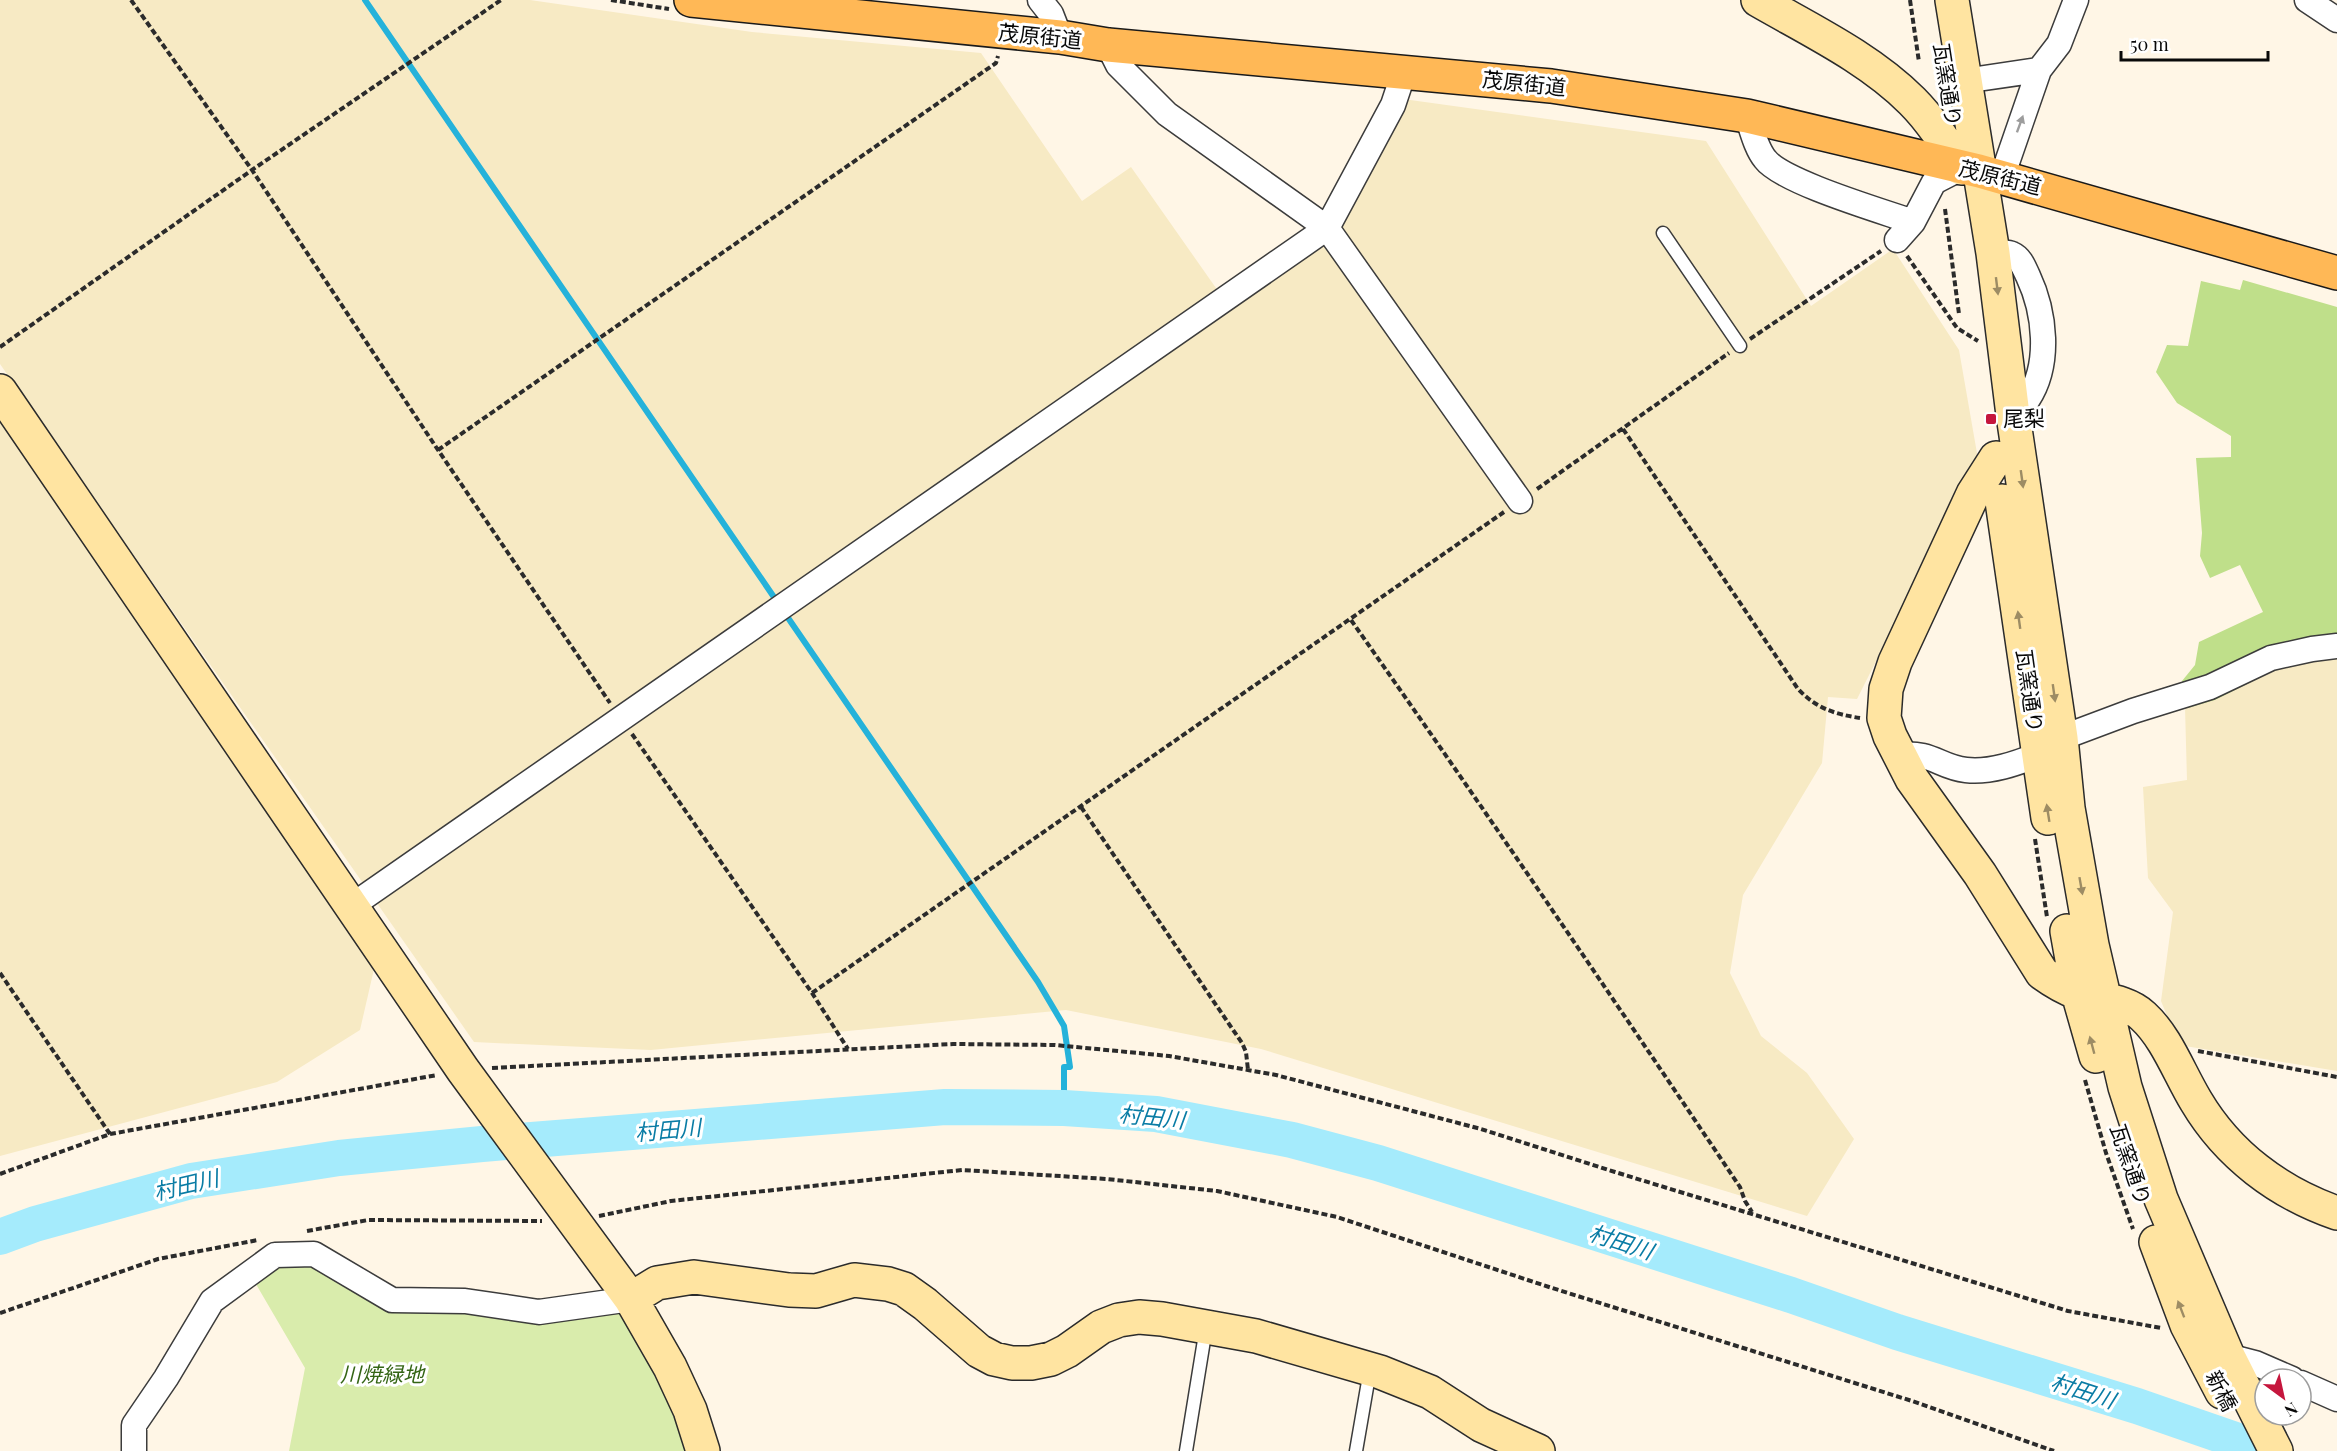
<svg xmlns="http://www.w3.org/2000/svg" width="2337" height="1451" font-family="'Playfair Display','Noto Sans JP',serif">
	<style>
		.farmland { fill: #f7eac4 }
		.green { fill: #d9ecac }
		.forest { fill: #bfdf8a }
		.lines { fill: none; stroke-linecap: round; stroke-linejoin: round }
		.stream { stroke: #25b2da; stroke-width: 6 }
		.river { stroke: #a5ebfc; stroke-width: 36 }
		.lane-casing { stroke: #3c3c3c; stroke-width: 15 }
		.street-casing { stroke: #3c3c3c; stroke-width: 27 }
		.secondary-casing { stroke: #2b2b2b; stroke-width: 36 }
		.primary-casing { stroke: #1a1a1a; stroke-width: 36 }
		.path { stroke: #2b2b2b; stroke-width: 4; stroke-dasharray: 6 3; stroke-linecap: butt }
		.lane { stroke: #fff; stroke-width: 12 }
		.street { stroke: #fff; stroke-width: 24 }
		.secondary { stroke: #ffe4a1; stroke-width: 33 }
		.primary { stroke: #ffb856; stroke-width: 33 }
		.oneway { fill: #9d9d9d }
		.oneway2 { fill: #9d8c64 }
		.poi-dot { fill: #c5163d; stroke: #fff; stroke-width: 2 }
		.labels { text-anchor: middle; stroke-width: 6; stroke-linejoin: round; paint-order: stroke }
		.street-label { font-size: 21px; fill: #090909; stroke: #fff }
		.poi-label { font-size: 21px; fill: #090909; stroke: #fff; text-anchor: start }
		.park-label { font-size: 21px; font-style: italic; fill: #346515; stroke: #fff }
		.water-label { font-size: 22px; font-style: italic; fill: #097ca5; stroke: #fff }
	</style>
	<rect width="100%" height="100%" fill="#fff6e6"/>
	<!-- farmland -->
	<path class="farmland" d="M0 0H530L752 32 981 53 1082 201 1131 167 1230 308 1327 242 1403 99 1706 141 1811 306 1893 249 1959 350 1978 459 1857 699 1828 697 1822 763 1743 895 1730 973 1761 1036 1807 1073 1854 1139 1807 1216 1261 1049 1066 1010 651 1050 474 1042 0 364Z
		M0 415 374 969 360 1030 277 1082 0 1156Z
		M2337 652V1071L2179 1045 2161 1001 2173 912 2148 878 2143 787 2187 780 2185 707 2279 664Z"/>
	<!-- green -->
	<path class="green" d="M314 1254 392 1300 631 1299 690 1451H289L305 1368 250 1274Z"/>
	<!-- forest -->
	<path class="forest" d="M2243 280 2337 307V657L2307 660 2271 672 2215 700 2188 708 2182 681 2195 665 2199 642 2263 612 2240 565 2210 578 2200 556 2202 533 2196 458 2231 457V436L2177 403 2156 372 2167 345 2188 346 2201 281 2240 290Z"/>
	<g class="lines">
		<!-- stream -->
		<path class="stream" d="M365 0 778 603
			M784 612 1038 982 1064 1026 1070 1067H1064V1108"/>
		<!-- river -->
		<path class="river" d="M0 1237 35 1224 191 1181 339 1158 482 1144 945 1107 1064 1108 1156 1114 1292 1140 1378 1163 1791 1295 1897 1332 2137 1406 2267 1451"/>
		<!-- lane casing -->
		<g class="lane-casing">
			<path id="lane" d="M1663 233 1740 346
				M1186 1451 1206 1328
				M1356 1451 1370 1370"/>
		</g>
		<!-- street casing -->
		<g class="street-casing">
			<path id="street" d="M1040 0 1051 14 1060 37
				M2307 0 2337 20
				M1108 45 1118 65 1167 114 1327 228 1520 501
				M1964 81 2039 70
				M1747 116C1752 130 1756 148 1765 159 1782 182 1882 211 1913 222
				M2002 177 2039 70 2059 44 2076 0
				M1897 240 1913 222 1934 182 1961 168
				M1993 253C1999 253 2006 251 2012 254 2021 258 2024 268 2028 276 2045 312 2051 364 2028 399L2011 402
				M2061 738 2133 711 2210 687 2271 658 2312 649 2337 646
				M1899 755C1932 751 1939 767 1966 770 1990 773 2017 763 2038 755
				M350 907 1327 228 1393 105 1404 72
				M2228 1356 2255 1363 2292 1379
				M2301 1383 2337 1399
				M134 1451V1425L166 1378 212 1301 275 1255 314 1254 392 1300 465 1301 539 1312 631 1299"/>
		</g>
		<!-- secondary casing -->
		<g class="secondary-casing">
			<path id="secondary" d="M1758 0C1810 30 1869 58 1912 101 1932 121 1946 144 1961 168
				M1952 0 1993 253 2013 415 2061 738 2068 808 2092 945 2125 1087 2161 1199 2228 1356 2276 1451
				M0 391 463 1070 631 1299 670 1367 690 1410 703 1451
				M1996 458 1973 494 1895 662 1886 689 1884 718 1890 736 1912 779 1980 874 2042 973C2053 981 2065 988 2078 993 2099 1000 2126 1000 2143 1016 2167 1038 2179 1073 2196 1101 2228 1155 2279 1193 2337 1213
				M2002 501 2048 818
				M2067 931 2078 993 2096 1056
				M2156 1242 2187 1325 2222 1392
				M631 1299 657 1283 694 1277 789 1290 816 1291 854 1280 888 1284 904 1289 925 1304 979 1351 994 1359 1012 1363H1031L1051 1359 1067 1351 1101 1327 1119 1320 1139 1317 1162 1319 1256 1336 1380 1372 1430 1392 1481 1425 1538 1451"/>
		</g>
		<!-- primary casing -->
		<g class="primary-casing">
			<path id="primary" d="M691 0 1060 37 1108 45 1551 86 1747 116 1979 171 2337 273"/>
		</g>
		<!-- path -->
		<path class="path" d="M131 0 252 170 438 450 610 703
			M611 0 669 9
			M1910 0 1919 62
			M1945 209 1959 314
			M1907 256 1957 328 1978 341
			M1750 339 1881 251
			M0 347 252 170 501 0
			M1623 429 1798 689C1816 708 1834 714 1860 718
			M438 450 996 63 998 56
			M1537 489 1729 353
			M1351 620C1483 807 1612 997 1740 1187L1745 1201 1752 1212
			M632 734 812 993 848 1049
			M1081 807 1242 1043 1246 1052 1248 1070
			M2035 839 2047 917
			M0 973 110 1134
			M812 993 1504 512
			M2198 1051 2337 1077
			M492 1068 953 1044 1055 1045 1169 1056 1276 1075 1481 1129 1615 1172 2068 1311 2161 1328
			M2085 1080 2106 1153 2133 1229
			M0 1174 110 1134 437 1075
			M599 1216 671 1201 962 1170 1107 1179 1217 1191 1337 1217 1549 1287 1912 1401 2054 1451
			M307 1231 368 1220 542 1221
			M0 1313 158 1259 258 1240"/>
		<!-- lane -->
		<use href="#lane" class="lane"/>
		<!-- street -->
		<use href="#street" class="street"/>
		<!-- secondary -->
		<use href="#secondary" class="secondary"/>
		<!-- primary -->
		<use href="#primary" class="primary"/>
	</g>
	<!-- one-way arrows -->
	<defs><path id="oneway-solid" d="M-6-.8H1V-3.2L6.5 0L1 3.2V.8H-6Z" transform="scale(1.5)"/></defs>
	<use class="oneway" href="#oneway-solid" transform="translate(2020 124) rotate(-70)"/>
	<g class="oneway2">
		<use href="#oneway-solid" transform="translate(1997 286) rotate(83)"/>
		<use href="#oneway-solid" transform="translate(2022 479) rotate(82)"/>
		<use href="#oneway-solid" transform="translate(2019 620) rotate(-98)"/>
		<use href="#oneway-solid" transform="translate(2054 693) rotate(82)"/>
		<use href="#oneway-solid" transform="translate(2048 813) rotate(-99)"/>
		<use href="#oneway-solid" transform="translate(2081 886) rotate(80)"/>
		<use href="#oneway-solid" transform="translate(2092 1045) rotate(-105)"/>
		<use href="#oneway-solid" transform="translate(2181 1309) rotate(-111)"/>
	</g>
	<!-- markers -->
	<rect class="poi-dot" x="1985" y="413" width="12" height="12" rx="3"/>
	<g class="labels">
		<!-- street labels -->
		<g class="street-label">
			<text transform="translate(1040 37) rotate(6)" y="7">茂原街道</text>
			<text transform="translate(1524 84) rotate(6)" y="7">茂原街道</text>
			<text transform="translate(1947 85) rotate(81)" y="7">瓦窯通り</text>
			<text transform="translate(2000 178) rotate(14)" y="7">茂原街道</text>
			<text transform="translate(2029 691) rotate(82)" y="7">瓦窯通り</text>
			<text transform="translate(2130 1165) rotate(71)" y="7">瓦窯通り</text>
			<text transform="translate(2221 1391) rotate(63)" y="7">新橋</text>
		</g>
		<!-- poi labels -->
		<g class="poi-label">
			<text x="2003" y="426">尾梨</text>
		</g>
		<!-- park labels -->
		<g class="park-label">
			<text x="382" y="1382">川焼緑地</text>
		</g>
		<!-- water labels -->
		<g class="water-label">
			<text transform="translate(1152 1117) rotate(6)" y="8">村田川</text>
			<text transform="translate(668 1130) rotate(-5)" y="8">村田川</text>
			<text transform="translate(186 1185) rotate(-13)" y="8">村田川</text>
			<text transform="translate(1621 1242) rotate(18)" y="8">村田川</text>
			<text transform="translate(2083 1391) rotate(18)" y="8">村田川</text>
		</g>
	</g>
	<!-- north arrow -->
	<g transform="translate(2283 1397) rotate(147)"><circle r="28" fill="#ffffff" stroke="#9d9d9d" stroke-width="1.5"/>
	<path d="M0-4.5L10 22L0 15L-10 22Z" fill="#c5163d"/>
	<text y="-9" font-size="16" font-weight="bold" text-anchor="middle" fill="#090909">N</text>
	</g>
	<!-- scale -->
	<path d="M2121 51v9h147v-9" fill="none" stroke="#090909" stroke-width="3"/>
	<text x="2130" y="51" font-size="18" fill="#090909" stroke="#ffffff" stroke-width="4.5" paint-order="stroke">50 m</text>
</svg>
